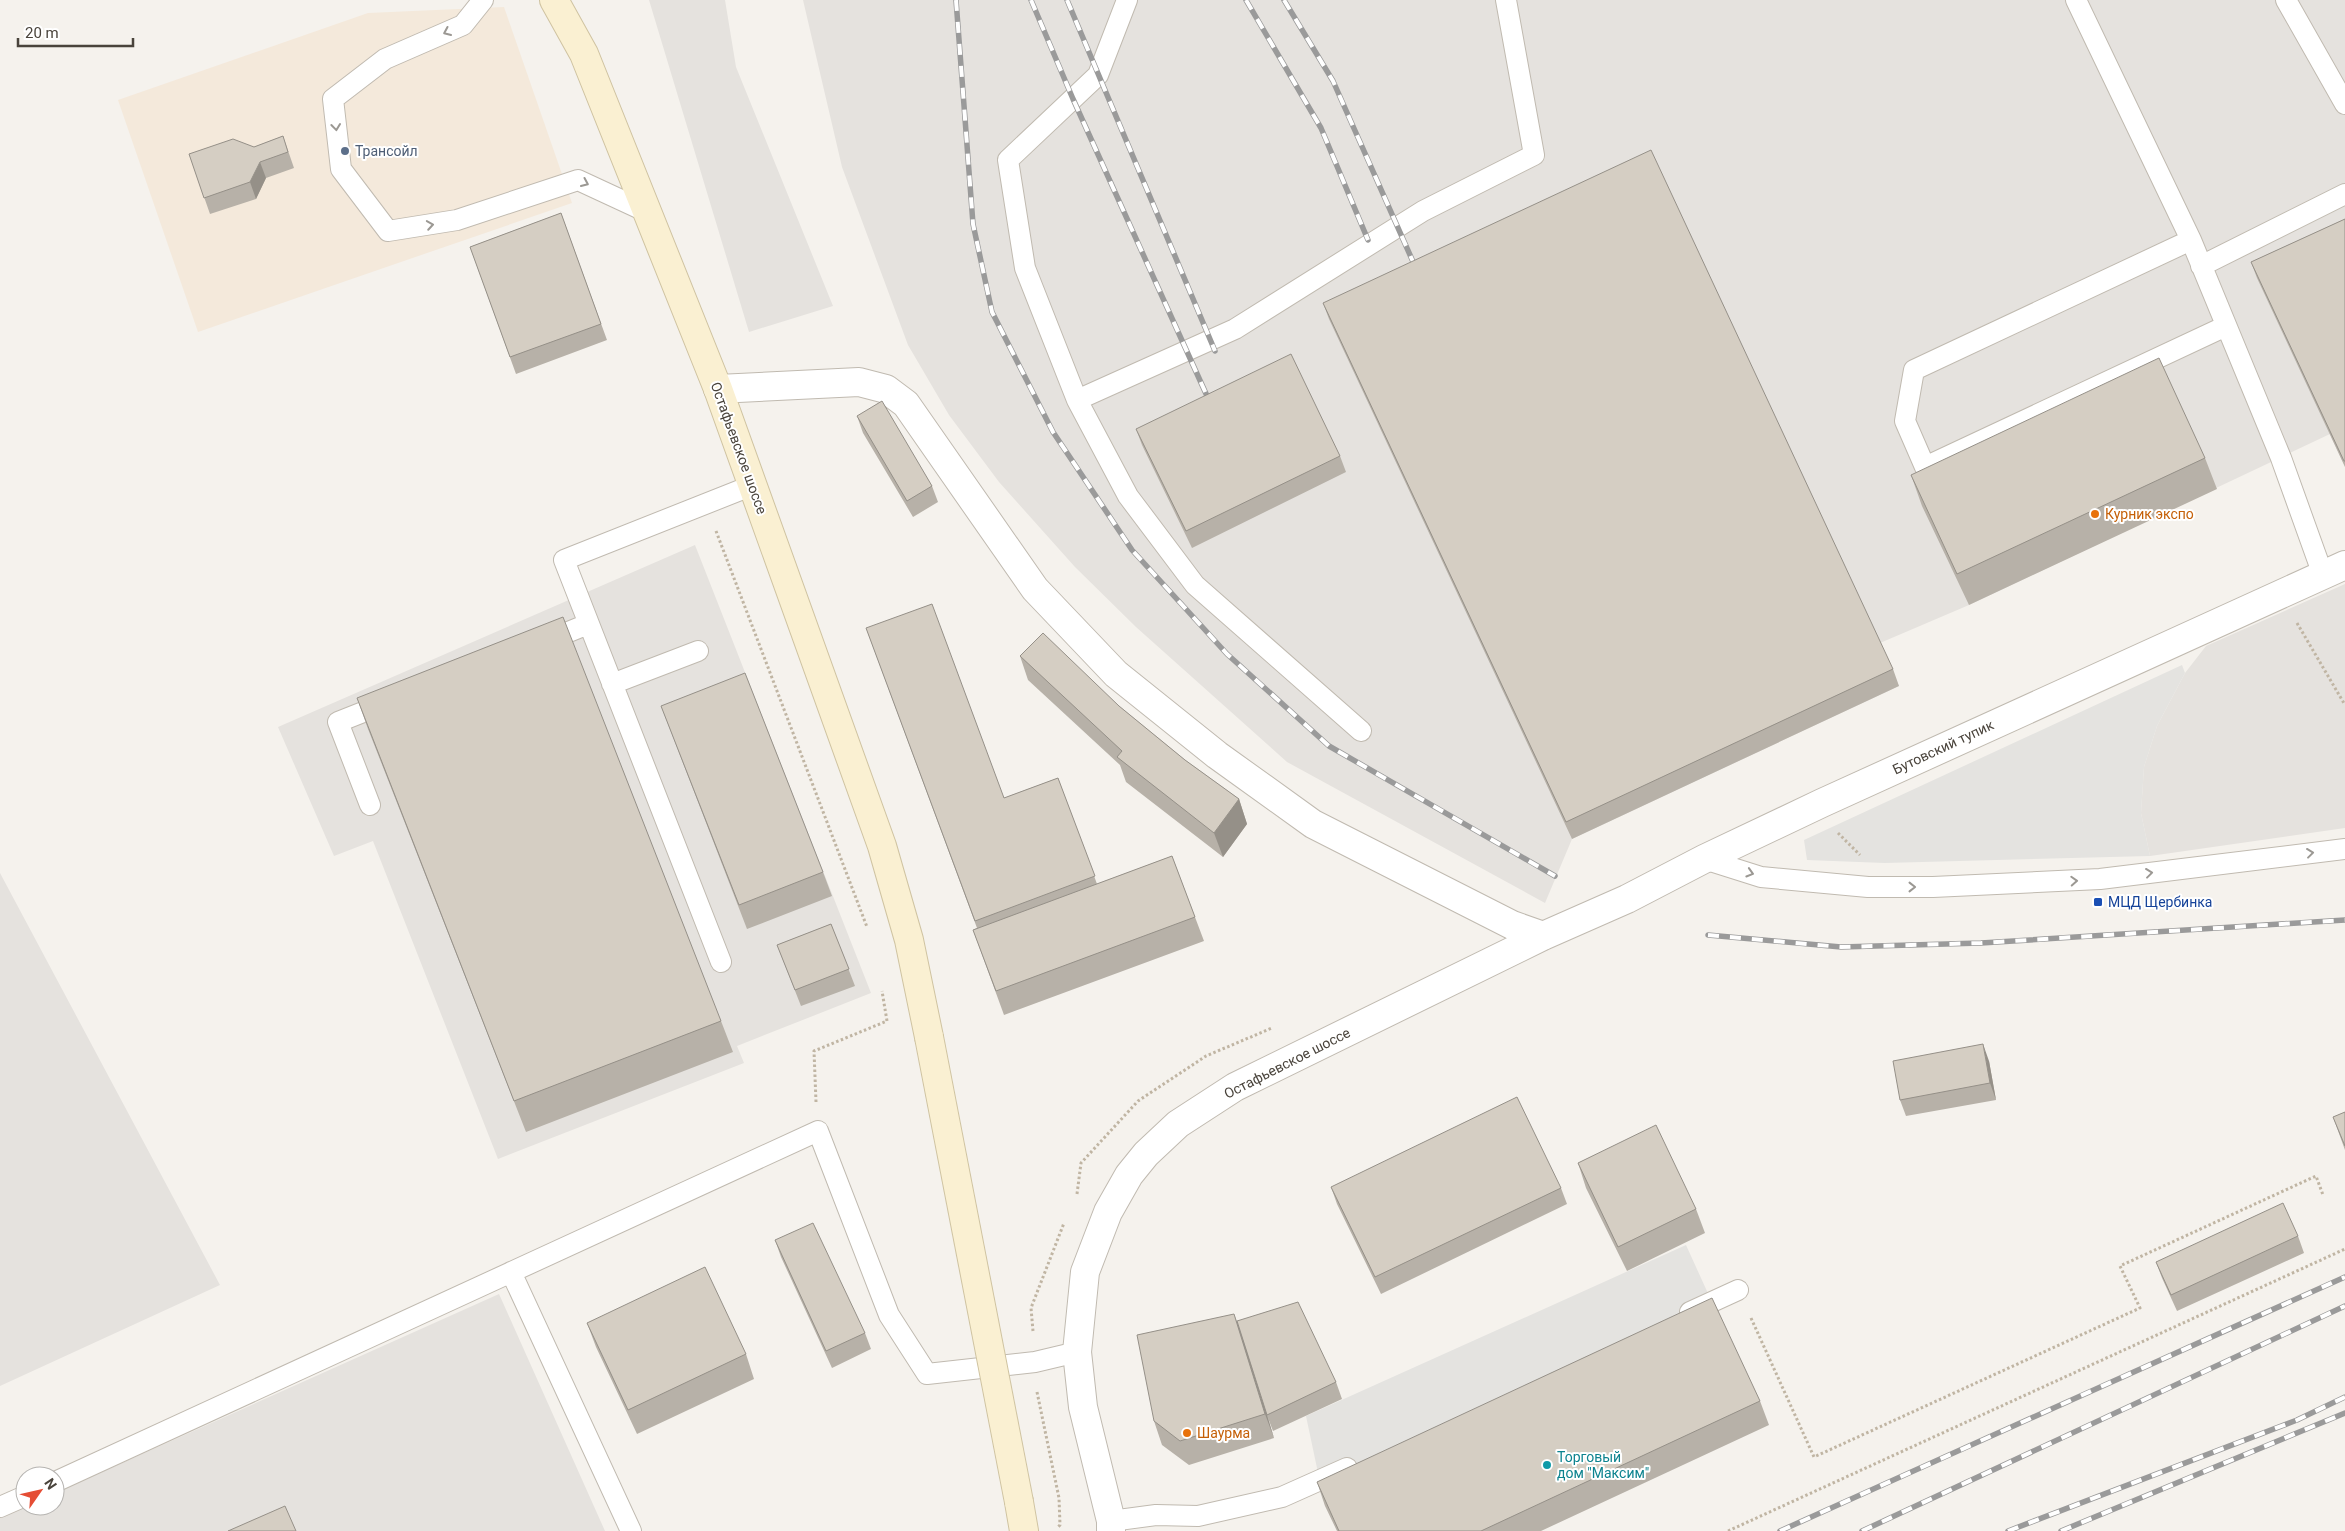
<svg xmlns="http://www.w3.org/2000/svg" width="2345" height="1531" font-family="Roboto,sans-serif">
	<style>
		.commercial { fill: #f4e9db }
		.industrial { fill: #e5e2de }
		.parking { fill: #e4e3e0 }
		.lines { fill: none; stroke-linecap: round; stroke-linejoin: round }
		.service-casing { stroke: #c0bab0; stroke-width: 22 }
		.minor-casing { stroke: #c0bab0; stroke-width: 30 }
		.secondary-casing { stroke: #cfc3a1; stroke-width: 30 }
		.path { stroke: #c0b5a3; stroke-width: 3; stroke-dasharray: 2.5 2.5; stroke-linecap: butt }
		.service { stroke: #fff; stroke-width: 20 }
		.minor { stroke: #fff; stroke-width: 28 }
		.secondary { stroke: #faf0d2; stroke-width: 28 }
		.rail-casing { stroke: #9a9a9a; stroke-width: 5.5 }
		.rail { stroke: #fff; stroke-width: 4; stroke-dasharray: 11; stroke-linecap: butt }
		.secondary-bridge-casing { stroke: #cfc3a1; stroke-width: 30; stroke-linecap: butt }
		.secondary-bridge { stroke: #faf0d2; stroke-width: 28 }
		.wall { fill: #b7b1a8 }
		.shaded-wall { fill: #959088 }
		.building { fill: #d5cec3; stroke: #959088 }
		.oneway { stroke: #9b9893 }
		.service-dot { fill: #5c6f8a; stroke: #fff; stroke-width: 2 }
		.food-dot { fill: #e8710a; stroke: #fff; stroke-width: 2 }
		.transit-dot { fill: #1a4fb4; stroke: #fff; stroke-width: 2 }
		.culture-dot { fill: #0f9aa8; stroke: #fff; stroke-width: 2 }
		.labels { text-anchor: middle; stroke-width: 4; stroke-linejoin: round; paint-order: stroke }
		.service-label { font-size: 14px; fill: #4e5e75; stroke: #fff; text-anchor: start }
		.street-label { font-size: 14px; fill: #49433b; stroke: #fff }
		.food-label { font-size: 14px; fill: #c56008; stroke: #fff; text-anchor: start }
		.transit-label { font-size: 14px; fill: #164399; stroke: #fff; text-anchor: start }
		.culture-label { font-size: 14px; fill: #0d838f; stroke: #fff; text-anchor: start }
	</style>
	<rect width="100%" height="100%" fill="#f5f2ed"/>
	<!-- commercial -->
	<path class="commercial" d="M504 7 572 203 198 332 118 100 368 13Z"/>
	<!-- industrial -->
	<path class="industrial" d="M649 0H725L736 67 833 306 749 332Z
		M803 0H2345V467L2330 434 1969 605 1880 643 1899 686 1572 839 1545 903 1287 762 1136 627 1075 567 999 482 949 415 908 345 842 167Z
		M695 545 871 993 737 1046 744 1063 498 1159 373 841 334 856 278 727Z
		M2345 584V828L2150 856 2141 813 2144 767 2157 726 2185 673 2206 646Z
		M0 873 220 1285 0 1386Z
		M499 1294 605 1531H0V1518L27 1506H55V1493Z"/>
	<!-- parking -->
	<path class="parking" d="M2182 665 2185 673 2157 726 2144 767 2141 813 2150 856 1885 863 1807 860 1804 840Z
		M1686 1245 1721 1322 1325 1506 1306 1416Z"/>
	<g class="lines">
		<!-- service casing -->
		<g class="service-casing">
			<path id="service" d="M483 0 463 25 385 59 333 99 341 169 388 231 457 220 578 180 647 212
				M1127 0 1098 75 1008 160 1025 268 1077 400 1128 496 1195 585 1361 731
				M2076 0 2191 240 1914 370 1905 421 1925 467 2226 326
				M2286 0 2345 104
				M2191 240 2281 458 2323 575
				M2201 266 2345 194
				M1077 400 1235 329 1423 211 1534 155 1506 0
				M544 642 588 624
				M612 684 698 651
				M370 805 338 722 386 703
				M1704 859 1761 877 1868 887H1933L2100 879 2345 849
				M721 962 564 560 753 485
				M511 1272 631 1531
				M1690 1312 1738 1290
				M55 1482 818 1131 889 1315 927 1374 1035 1362 1077 1352
				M0 1507 25 1496
				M1111 1521 1156 1515 1198 1516 1282 1497 1347 1468"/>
		</g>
		<!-- minor casing -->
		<g class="minor-casing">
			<path id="minor" d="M718 389 859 382 886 389 906 404 1035 589 1116 674 1217 755 1313 824 1512 925 1543 936
				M1111 1531V1521L1083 1407 1077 1352 1085 1272 1108 1212 1129 1175 1146 1154 1178 1124 1235 1087 1543 936 1627 899 1704 859 1822 803 2345 565"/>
		</g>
		<!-- secondary casing -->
		<g class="secondary-casing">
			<path id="secondary" d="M554 0 584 54 718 389 882 846 909 940 929 1037
				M1019 1502 1024 1531"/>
		</g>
		<!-- path -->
		<path class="path" d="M716 531 867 927
			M2297 623 2345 705
			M1838 833 1860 855
			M816 1102 814 1051 887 1021 882 991
			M1077 1194 1081 1163 1138 1101 1206 1056 1272 1028
			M1751 1318 1814 1457 2140 1308 2120 1266 2316 1176 2323 1195
			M1033 1331 1031 1308 1064 1223
			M1037 1392 1059 1498 1060 1525 1058 1527
			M1728 1531 2345 1249"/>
		<!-- service -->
		<use href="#service" class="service"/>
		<!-- minor -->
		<use href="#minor" class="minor"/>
		<!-- secondary -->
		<use href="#secondary" class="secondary"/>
		<!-- rail casing -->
		<g class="rail-casing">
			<path id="rail" d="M956 0 973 224 992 312 1053 432 1132 550 1227 654 1329 746 1555 876
				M1031 0 1073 99 1212 407
				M1067 0 1215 351
				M1246 0 1321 128 1368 240
				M1284 0 1333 81 1418 273
				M1708 935 1841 947 1981 943 2345 920
				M1780 1531 2345 1277
				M1862 1531 2345 1306
				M2008 1531 2297 1420 2345 1397
				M2061 1531 2345 1413"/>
		</g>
		<!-- rail -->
		<use href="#rail" class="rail"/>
		<!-- secondary-bridge casing -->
		<g class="secondary-bridge-casing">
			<path id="secondary-bridge" d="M929 1037 1019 1502"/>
		</g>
		<!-- secondary-bridge -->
		<use href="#secondary-bridge" class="secondary-bridge"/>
	</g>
	<!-- wall -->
	<path class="wall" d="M283 136 294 168 266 178 256 199 210 214 189 154 254 147Z
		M561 213 607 340 516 374 470 247Z
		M2345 219V467L2257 278 2251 262Z
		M1323 303 1893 669 1899 686 1572 839 1329 319Z
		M857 416 932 486 938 502 913 517 863 433Z
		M1136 429 1340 456 1346 472 1192 548 1142 445Z
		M2205 458 2217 489 1969 605 1922 506 1911 475Z
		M866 628 1004 798 1058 778 1097 884 1172 856 1204 941 1004 1015 973 930 977 928Z
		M1020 656 1119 706 1185 760 1239 799 1247 824 1223 857 1126 782 1120 765 1028 680Z
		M357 698 721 1021 733 1052 526 1132 368 729Z
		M661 706 823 872 832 896 747 929Z
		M831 924 855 986 801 1006 777 945Z
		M1989 1061 1996 1100 1906 1116 1900 1100Z
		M2345 1112V1150L2333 1117Z
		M1578 1163 1696 1209 1705 1233 1627 1271 1586 1188Z
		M1331 1187 1561 1188 1567 1204 1381 1294 1337 1204Z
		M2298 1236 2304 1253 2177 1311 2162 1278 2156 1262Z
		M775 1240 865 1333 871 1349 832 1368 781 1257Z
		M1237 1321 1336 1382 1342 1399 1273 1431 1268 1418 1274 1438 1189 1465 1162 1445 1154 1421Z
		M587 1323 746 1354 754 1379 637 1434 596 1347Z
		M1760 1401 1769 1425 1541 1531H1337L1325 1506 1317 1482Z"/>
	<!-- shaded-wall -->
	<path class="shaded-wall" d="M260 162 266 178 256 199 250 182Z
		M1239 799 1247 824 1223 857 1214 833Z
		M1983 1044 1989 1061 1996 1100 1990 1083Z
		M1234 1314 1243 1338 1274 1438 1265 1414Z"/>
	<!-- building -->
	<path class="building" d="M283 136 288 152 260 162 250 182 204 198 189 154 233 139 254 147Z
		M1651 150 1893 669 1566 822 1323 303Z
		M561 213 601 324 510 357 470 247Z
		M2345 219V461H2344L2251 262Z
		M1291 354 1340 456 1186 531 1136 429Z
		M2159 358 2205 458 1957 574 1911 475Z
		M882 401 932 486 907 501 857 416Z
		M932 604 1004 798 1058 778 1095 876 975 921 866 628Z
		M563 617 721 1021 514 1101 357 698Z
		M1043 633 1119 706 1185 760 1239 799 1214 833 1117 757 1122 751 1020 656Z
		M745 673 823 872 739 905 661 706Z
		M1172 856 1195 917 996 991 973 930Z
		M831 924 849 969 795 990 777 945Z
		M1983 1044 1990 1083 1900 1100 1893 1061Z
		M1517 1097 1561 1188 1375 1277 1331 1187Z
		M2345 1112V1146L2333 1117Z
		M1656 1125 1696 1209 1618 1247 1578 1163Z
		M2283 1203 2298 1236 2171 1295 2156 1262Z
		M813 1223 865 1333 826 1351 775 1240Z
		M705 1267 746 1354 628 1410 587 1323Z
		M1712 1298 1760 1401 1481 1531H1339L1317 1482Z
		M1298 1302 1336 1382 1267 1415 1237 1321Z
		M1234 1314 1265 1414 1180 1441 1154 1421 1137 1335Z
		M285 1506 296 1531H228Z"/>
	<!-- one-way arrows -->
	<defs><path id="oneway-chevron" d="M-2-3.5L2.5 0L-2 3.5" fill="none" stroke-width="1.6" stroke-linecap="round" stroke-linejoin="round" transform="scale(1.25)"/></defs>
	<g class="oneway">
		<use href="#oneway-chevron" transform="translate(447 32) rotate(156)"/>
		<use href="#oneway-chevron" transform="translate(336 127) rotate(83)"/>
		<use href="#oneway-chevron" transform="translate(585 183) rotate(24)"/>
		<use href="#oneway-chevron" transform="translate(430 225) rotate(-9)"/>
		<use href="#oneway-chevron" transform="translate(2310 853) rotate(-7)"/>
		<use href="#oneway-chevron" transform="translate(1750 873) rotate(17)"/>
		<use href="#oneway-chevron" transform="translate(2149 873) rotate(-7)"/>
		<use href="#oneway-chevron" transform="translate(2074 881) rotate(-3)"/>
		<use href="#oneway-chevron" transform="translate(1912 887)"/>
	</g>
	<!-- markers -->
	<circle class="service-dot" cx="345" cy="151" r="5"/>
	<g class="food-dot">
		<circle cx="2095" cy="514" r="5"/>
		<circle cx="1187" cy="1433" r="5"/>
	</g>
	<rect class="transit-dot" x="2093" y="897" width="10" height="10" rx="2.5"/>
	<circle class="culture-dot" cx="1547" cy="1465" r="5"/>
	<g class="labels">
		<!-- service labels -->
		<g class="service-label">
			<text x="355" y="156">Трансойл</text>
		</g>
		<!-- street labels -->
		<g class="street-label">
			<text transform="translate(739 448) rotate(70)" y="5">Остафьевское шоссе</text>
			<text transform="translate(1943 747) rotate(-25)" y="5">Бутовский тупик</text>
			<text transform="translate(1287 1063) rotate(-27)" y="5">Остафьевское шоссе</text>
		</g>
		<!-- food labels -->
		<g class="food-label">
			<text x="2105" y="519">Курник экспо</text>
			<text x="1197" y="1438">Шаурма</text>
		</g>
		<!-- transit labels -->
		<g class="transit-label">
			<text x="2108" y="907">МЦД Щербинка</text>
		</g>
		<!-- culture labels -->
		<g class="culture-label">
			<text x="1557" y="1462">Торговый<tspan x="1557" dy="16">дом "Максим"</tspan></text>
		</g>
	</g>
	<!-- north arrow -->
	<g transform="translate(40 1491) rotate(56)"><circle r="24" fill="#ffffff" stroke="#b6b4b1"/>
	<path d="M0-4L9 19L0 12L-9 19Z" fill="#e54d34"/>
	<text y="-8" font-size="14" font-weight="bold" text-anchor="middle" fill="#49433b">N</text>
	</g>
	<!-- scale -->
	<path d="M18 38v8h115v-8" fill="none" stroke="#49433b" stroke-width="2.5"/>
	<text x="25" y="38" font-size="15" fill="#49433b" stroke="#ffffff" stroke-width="4" paint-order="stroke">20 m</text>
</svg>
